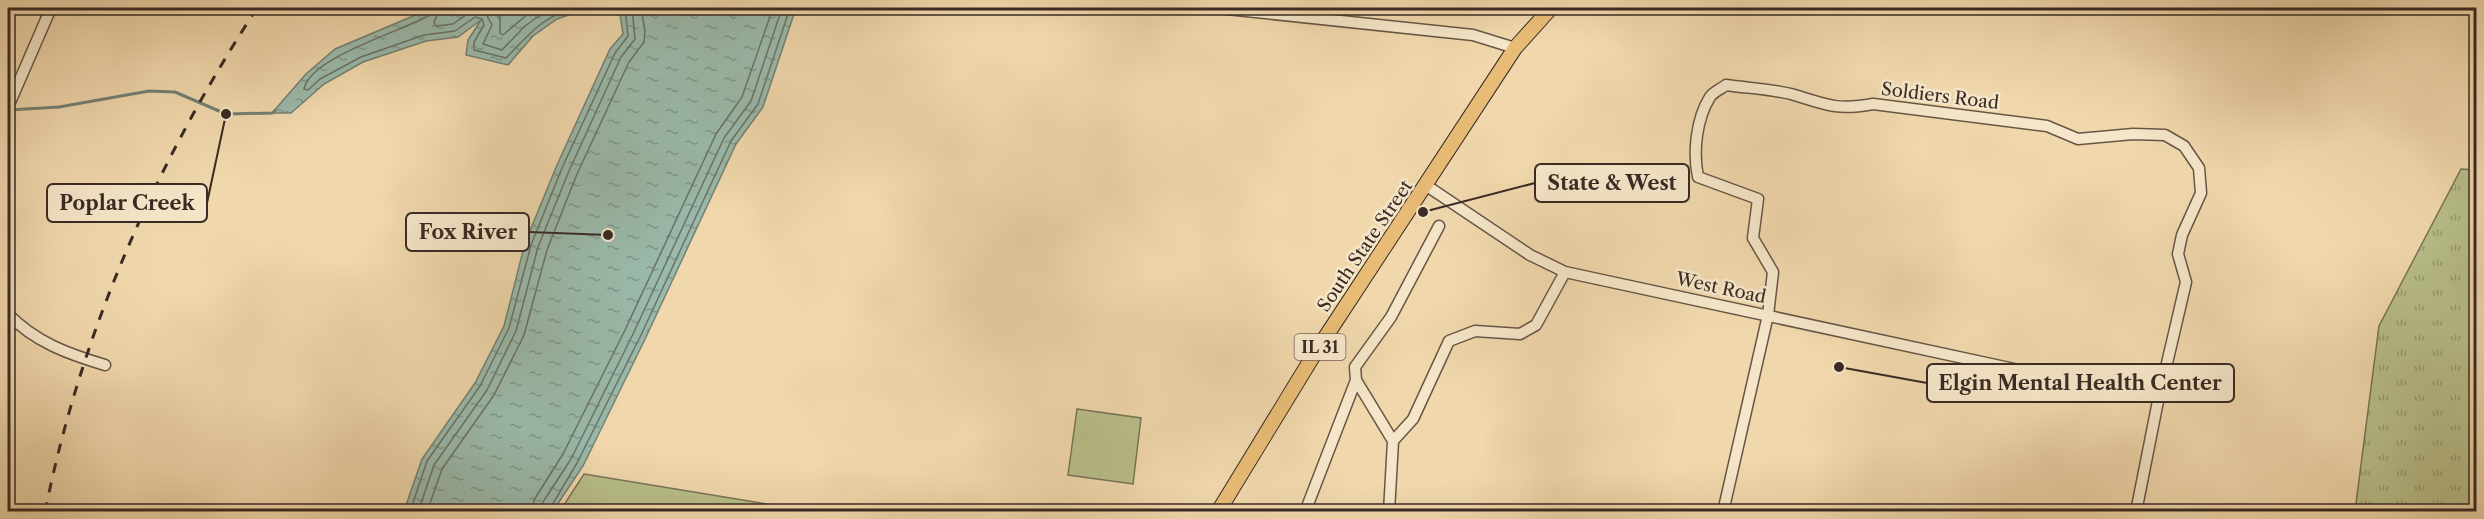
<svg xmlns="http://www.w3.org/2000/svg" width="2484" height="519" font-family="'Libre Caslon Text',serif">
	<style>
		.grass { fill: url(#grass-tufts); stroke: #787457; stroke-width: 1.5 }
		.park { fill: #b8bf8a; stroke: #787457; stroke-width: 1.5 }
		.water { fill: url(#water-ripples); stroke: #738075; stroke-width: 1.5 }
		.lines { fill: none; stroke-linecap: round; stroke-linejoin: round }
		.shore { stroke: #6a7268; stroke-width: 1.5 }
		.stream { stroke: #738075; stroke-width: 3 }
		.minor-casing { stroke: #675646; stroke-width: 13 }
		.major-casing { stroke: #392a24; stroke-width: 16 }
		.minor { stroke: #f5e6c9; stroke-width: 10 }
		.major { stroke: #e8bc76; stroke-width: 14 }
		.rail { stroke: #392a24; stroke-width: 3; stroke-dasharray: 10 10; stroke-linecap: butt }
		.labels { text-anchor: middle; stroke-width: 5; stroke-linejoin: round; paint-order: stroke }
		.shield { fill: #f5e6c9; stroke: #716256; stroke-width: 1.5 }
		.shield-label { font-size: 16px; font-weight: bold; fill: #392a24 }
		.street-label { font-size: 18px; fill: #392a24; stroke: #f5e6c9 }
		.leader { fill: none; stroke: #392a24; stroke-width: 2 }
		.callout-dot { fill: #392a24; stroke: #f5e6c9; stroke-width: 2 }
		.callout { fill: #f5e6c9; stroke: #392a24; stroke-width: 2 }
		.callout-label { font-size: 20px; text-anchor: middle; font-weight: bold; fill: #392a24 }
	</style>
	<defs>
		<pattern id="grass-tufts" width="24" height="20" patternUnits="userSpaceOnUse" patternTransform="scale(1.5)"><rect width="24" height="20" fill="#b8bf8a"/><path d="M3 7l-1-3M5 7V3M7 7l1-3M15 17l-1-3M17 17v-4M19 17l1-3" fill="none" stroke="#979b71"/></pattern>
		<pattern id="water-ripples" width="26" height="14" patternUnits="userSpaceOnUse" patternTransform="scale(1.5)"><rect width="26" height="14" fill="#9abaab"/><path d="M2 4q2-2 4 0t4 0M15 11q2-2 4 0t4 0" fill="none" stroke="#7f978b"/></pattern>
	</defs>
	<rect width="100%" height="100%" fill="#f0d8ac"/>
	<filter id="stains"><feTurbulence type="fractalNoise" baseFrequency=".00333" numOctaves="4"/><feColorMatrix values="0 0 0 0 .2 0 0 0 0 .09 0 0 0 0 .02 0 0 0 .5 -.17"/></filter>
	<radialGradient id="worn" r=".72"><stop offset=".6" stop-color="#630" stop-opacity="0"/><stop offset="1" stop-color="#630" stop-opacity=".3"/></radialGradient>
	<!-- grass -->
	<path class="grass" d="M2461 169 2476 170V511H2355L2379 326Z"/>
	<!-- park -->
	<path class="park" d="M1077 409 1141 418 1133 484 1068 475Z
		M584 474 810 511H560Z"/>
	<!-- water -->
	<path class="water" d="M432 8H589L557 19 533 36 508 65 466 55 468 40 481 20 458 37 426 41 363 62 324 84 291 113H272L306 74 335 49Z
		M619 8H796L763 107 736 144 646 337 583 466 553 511H404L422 459 475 383 504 326 525 243 557 165 610 49 623 34Z"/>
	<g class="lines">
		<!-- shore -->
		<path class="shore" d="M433 8 430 15C403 31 310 57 304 89L308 90 320 79 361 57 424 35 455 31 475 17 482 19 484 25 474 42V50L506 58C530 34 541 17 575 8
			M440 8 434 22 436 26 453 24 473 10 485 12 492 25 483 44 502 50 525 26 550 8
			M494 8 500 18V33L503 35 535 8
			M410 512 427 461 480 386 509 328 531 245 562 168 615 53 628 36 625 8
			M418 512 434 465 487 390 516 331 538 247 569 171 621 57 635 39 632 8
			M427 512 442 469 494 395 524 335 547 250 577 174 629 62 644 42 645 31 641 8
			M532 512 534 500 563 454 626 328 716 134 742 97 773 8
			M541 512 543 502 571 459 634 332 724 138 751 101 782 8
			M548 512 577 463 641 335 731 141 758 104 790 8"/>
		<!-- stream -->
		<path class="stream" d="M9 110 59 107 149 91 175 92 226 114 272 113 275 111"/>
		<!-- minor casing -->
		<g class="minor-casing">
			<path id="minor" d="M1217 8 1473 35 1515 48
				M8 107 51 8
				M1427 186 1530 255 1565 272 2028 372
				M8 314C35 342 68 354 105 365
				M1356 380 1393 441 1389 512
				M1393 441 1413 419 1449 341 1475 331 1520 334 1536 325 1565 272
				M1305 512 1356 380 1355 367 1391 317 1439 226
				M1723 512 1768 315 1773 272 1753 238 1758 199 1698 177C1693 153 1696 119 1710 97 1713 92 1721 89 1726 85 1747 88 1770 89 1791 94 1826 104 1834 111 1873 104L2047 126 2078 139 2133 134 2165 135 2184 146 2199 168 2201 193 2182 235 2178 254 2186 282 2157 406 2136 512"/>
		</g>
		<!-- major casing -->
		<g class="major-casing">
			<path id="major" d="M1218 512 1315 353 1515 48 1551 8"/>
		</g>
		<!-- minor -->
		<use href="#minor" class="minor"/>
		<!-- major -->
		<use href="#major" class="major"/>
		<!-- rail -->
		<path class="rail" d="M45 512C81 331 157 161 257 8"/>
	</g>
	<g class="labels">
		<!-- shield labels -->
		<rect class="shield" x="1294.5" y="334" width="51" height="26" rx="4.5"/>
		<g class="shield-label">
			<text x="1320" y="353">IL 31</text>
		</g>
		<!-- street labels -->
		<g class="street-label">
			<text transform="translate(1940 96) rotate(7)" y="6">Soldiers Road</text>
			<text transform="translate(1365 246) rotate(-56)" y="6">South State Street</text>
			<text transform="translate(1721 288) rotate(12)" y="6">West Road</text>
		</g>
	</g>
	<!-- callouts -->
	<path class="leader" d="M1423 212L1535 183M226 114L207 203M608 235L529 232M1839 367L1927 383"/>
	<g class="callout-dot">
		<circle cx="1423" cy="212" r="6"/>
		<circle cx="226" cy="114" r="6"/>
		<circle cx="608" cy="235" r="6"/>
		<circle cx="1839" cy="367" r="6"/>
	</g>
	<g class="callout">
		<rect x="1535" y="164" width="154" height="38" rx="6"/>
		<rect x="47" y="184" width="160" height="38" rx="6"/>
		<rect x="406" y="213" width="123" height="38" rx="6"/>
		<rect x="1927" y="364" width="307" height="38" rx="6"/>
	</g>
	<g class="callout-label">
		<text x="1612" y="190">State &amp; West</text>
		<text x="127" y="210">Poplar Creek</text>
		<text x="468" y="239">Fox River</text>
		<text x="2080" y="390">Elgin Mental Health Center</text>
	</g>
	<!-- margin -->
	<rect width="2484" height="519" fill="none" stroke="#f0d8ac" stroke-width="30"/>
	<rect x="9" y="9" width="2466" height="501" fill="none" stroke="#392a24" stroke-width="3"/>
	<rect x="15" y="15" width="2454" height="489" fill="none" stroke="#392a24" stroke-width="1.5"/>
	<rect width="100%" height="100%" filter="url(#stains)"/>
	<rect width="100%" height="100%" fill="url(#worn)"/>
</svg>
